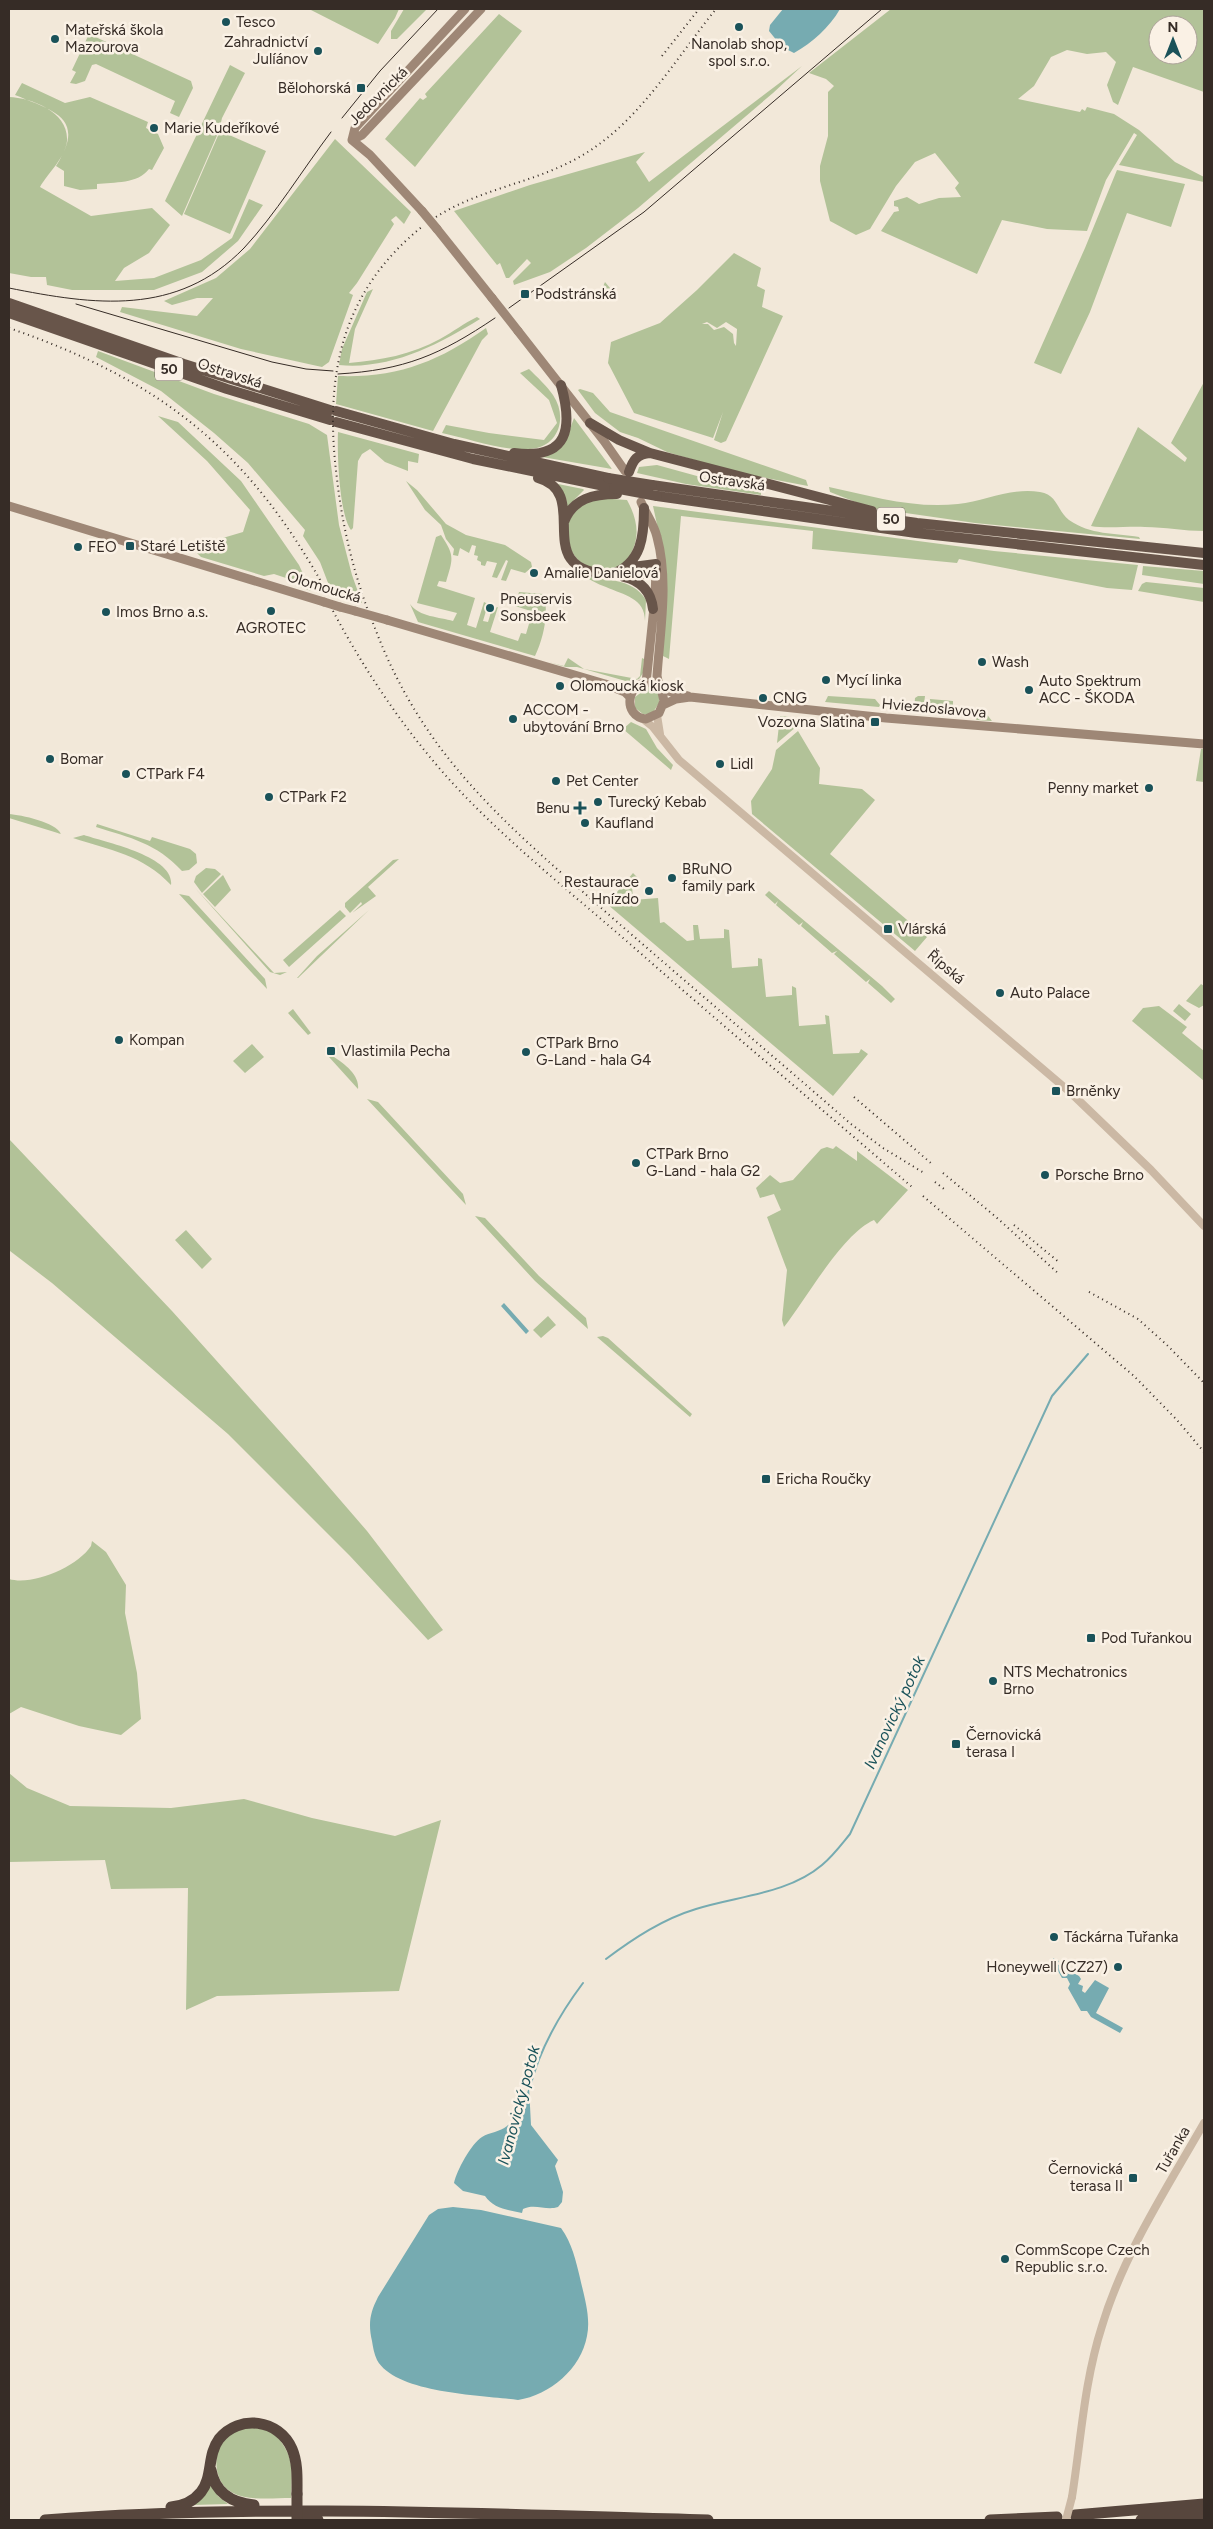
<svg xmlns="http://www.w3.org/2000/svg" width="1213" height="2529" font-family="Figtree,sans-serif">
	<style>
		.green { fill: #b2c298; fill-rule: evenodd }
		.water { fill: #76abb1 }
		.lines { fill: none; stroke-linecap: round; stroke-linejoin: round }
		.stream { stroke: #76abb1; stroke-width: 2 }
		.tertiary { stroke: #cbb8a4; stroke-width: 8 }
		.secondary { stroke: #9e8776; stroke-width: 9 }
		.trunk { stroke: #68554a; stroke-width: 10 }
		.motorway { stroke: #57463d; stroke-width: 11 }
		.tram { stroke: #362c26; stroke-width: 1 }
		.rail { stroke: #362c26; stroke-width: 2; stroke-dasharray: 1 4; stroke-linecap: butt }
		.tertiary-bridge { stroke: #cbb8a4; stroke-width: 8 }
		.secondary-bridge { stroke: #9e8776; stroke-width: 9 }
		.trunk-bridge { stroke: #68554a; stroke-width: 10 }
		.motorway-bridge { stroke: #57463d; stroke-width: 11 }
		.poi-dot { fill: #1a5259; stroke: #faf1e5; stroke-width: 2 }
		.labels { text-anchor: middle; stroke-width: 5; stroke-linejoin: round; paint-order: stroke }
		.shield { fill: #faf1e5; stroke: #71675f; stroke-width: 1 }
		.shield-label { font-size: 14px; font-weight: bold; fill: #362c26 }
		.poi-label { font-size: 15px; fill: #362c26; stroke: #faf1e5; text-anchor: start }
		.street-label { font-size: 15px; fill: #362c26; stroke: #faf1e5 }
		.water-label { font-size: 16px; font-style: italic; fill: #1a5259; stroke: #faf1e5 }
	</style>
	<rect width="100%" height="100%" fill="#f2e8d9"/>
	<!-- green -->
	<path class="green" d="M309 9H399L395 18 378 44Z
		M404 9H427L397 39H391V31Z
		M891 9H1204V92L1133 67 1118 105 1113 102 1107 85 1116 62 1106 52 1087 54 1067 50 1051 57 1034 86 1018 99 1080 112 1082 109 1085 111 1087 107 1114 114 1139 130 1175 162 1204 177V182L1119 165 1137 135 1134 133 1106 180 1087 231 1047 229 1002 220 977 274 881 231 894 212 899 211 898 207 894 206V201L907 197 919 204 939 198 961 197 955 188 959 183 935 153 915 162 896 186 870 229 856 235 830 221 820 181V166L828 136V92L834 86 826 79 809 73ZM1158 25H1188V55H1158Z
		M499 14 522 31 415 167 385 139 420 98 423 100 427 97 425 94Z
		M89 34 191 81 193 88 179 117 170 113 175 101 96 64 92 65 85 81 76 84 70 83 76 72 72 70Z
		M230 65 245 73 222 118 219 131 182 216 165 201Z
		M802 66 773 93 638 208 586 248 550 272 514 285 513 281 531 263 527 259 509 278H506L500 263 497 265 454 211 530 185 645 152 636 162 649 182Z
		M22 83 65 103 90 97 148 122 146 128 158 134 164 148 152 170 149 169C138 184 114 182 97 184V189L80 190 64 186V171L56 166C87 118 54 111 15 95Z
		M9 97C32 98 69 112 67 141 65 158 48 173 40 187L91 216 152 208 170 225 149 253 124 268 115 281 154 278 201 260 232 238 249 199 263 205 238 241 202 272 154 290H72L47 285 46 277H31L9 273Z
		M220 131 266 151 230 234 184 214Z
		M335 139 411 212 404 224 396 216 391 220 394 224 357 283 349 293 353 295 329 362 322 367 241 349 120 312 122 307 197 316 213 298H197L172 305 164 301 216 278 250 249Z
		M1117 170 1185 184 1171 227 1127 213 1090 312 1061 374 1034 363 1085 248Z
		M734 253 761 268 757 286 765 290 762 307 783 316 726 441 721 443 714 440 723 412 713 438 634 413 608 363 611 342 660 323 697 290ZM707 322 717 328 726 322 737 329 736 346 734 343 733 334 724 327 714 330 708 324H702Z
		M605 282 615 294 597 301Z
		M373 289 355 329 349 363C381 360 411 355 440 339 453 332 464 323 477 317L480 319C438 345 390 370 339 365L342 349 367 292Z
		M486 328 488 334 482 340 433 431 336 404 338 376C397 378 438 362 486 328Z
		M98 351 214 394 309 424 327 435 339 525 352 575 362 603 330 588 320 562 303 536 305 530 248 463 214 433 161 391 96 357Z
		M529 369C537 377 547 386 553 395 568 417 559 447 530 449 505 452 467 438 442 433L446 425 489 433 544 440 557 423 549 400 520 373Z
		M1204 382V531C1184 531 1165 527 1145 527 1128 526 1106 529 1091 526L1138 427 1185 462 1187 458 1171 443Z
		M580 389 593 393 610 412 806 480 808 486 739 473 667 452 638 438 620 432 595 413 578 390Z
		M158 416 178 422 241 481 299 565 311 591 298 586 295 581 274 574 264 576 201 557 197 553 216 540 243 532 250 510 207 461Z
		M574 418 612 469 542 457 553 452 570 429Z
		M338 432 419 454 418 463 408 461V471L385 462 370 449 362 454 358 461 353 528 351 530C339 514 337 452 338 432Z
		M657 465 726 484 753 487 761 491V495L686 484 637 473 639 467Z
		M406 481 417 490 446 524 466 535 505 545 531 562 532 567 525 573 511 569 506 581 501 580 508 561 506 560 497 578 492 577 497 563 487 561 485 566 481 565V562L477 560 478 556 474 555 476 546 472 545 469 553 460 548 458 556 453 555 454 549 446 539 441 525 425 510Z
		M558 484 583 489 584 490 567 507 566 499Z
		M829 487C871 496 914 509 958 504 985 501 1012 487 1040 492 1058 495 1057 511 1069 520 1090 535 1115 533 1139 537L1140 539 975 523 871 508 830 492Z
		M597 498 627 500C637 518 641 537 630 555L632 557C627 561 621 566 616 569 573 584 541 516 597 498Z
		M653 506 994 551 1138 565 1132 590 1107 588 959 559 957 563 812 549 813 531 681 516 669 659 663 656V552Z
		M441 535C455 556 453 558 446 582L439 581 437 586 475 598 467 625 476 628 484 602 488 604 483 621 488 622 492 609 498 607 490 632 518 641 521 633 526 634 531 617 535 615 534 618 538 619 539 617 537 613 515 606 519 592 543 594C550 611 543 640 535 656L418 622 410 604C419 617 440 617 453 621L457 613 417 603 436 537Z
		M1143 566 1204 571V584L1142 575Z
		M580 574C604 582 631 576 646 600L645 621C645 598 624 595 606 587 597 584 589 579 580 574Z
		M1146 582 1204 588V602L1138 591 1142 584Z
		M568 658 584 669 637 679 640 676 642 658 644 659 643 673 639 679 629 682 577 667H566L548 662 564 666Z
		M650 686 659 692V703L652 714H643L635 708V697Z
		M828 696 875 699 880 705 879 707 825 702Z
		M918 696H925L923 712 914 711 915 698Z
		M930 699 953 701V707L962 709 964 716 929 712Z
		M976 710 985 712 992 721 977 720 973 717Z
		M780 716 790 717 796 727 777 743Z
		M631 722 646 729 657 748 673 765 671 770 623 729Z
		M798 731 820 768 819 784 862 789 875 800 830 854 927 937 915 951 752 814 751 801 772 769 776 750Z
		M1201 749H1204V782L1196 781Z
		M9 814C21 815 56 822 61 834L9 818Z
		M97 824 150 841 152 837 190 849 196 854 197 863 189 870 182 871C156 843 131 838 96 827Z
		M84 835C104 842 175 856 171 885 143 855 110 850 73 838Z
		M399 859 368 887 376 896 352 913 362 904 361 902 350 913 345 907V903L393 860Z
		M206 868 215 869 221 874 202 893 194 882 196 876Z
		M633 873 639 879 640 884 632 885 633 900 658 898 660 923 664 922 687 941 694 940 693 925H698L700 939 724 938V929L729 930 732 968 758 966V958L762 959 766 997 792 995V986L796 988 799 1026 826 1024 825 1015 829 1016 833 1054 859 1053 861 1049 868 1054 833 1096 607 904Z
		M223 875 231 890 215 907 203 894Z
		M195 888 274 973 287 972 280 975 270 972Z
		M769 891 882 986 895 999 891 1003 868 983 870 979 866 982 834 954 837 951 832 953 801 926 803 922 799 925 776 905 778 901 775 904 765 895Z
		M179 894 189 896 265 979 267 989Z
		M340 910 346 916 289 967 283 960Z
		M369 910 298 978H297L317 956Z
		M1201 984 1204 986V1005L1199 1008 1186 1001Z
		M1179 1004 1191 1014 1185 1021 1173 1011Z
		M1159 1006 1187 1027 1182 1033 1204 1051V1081L1132 1021 1143 1008Z
		M293 1009 311 1033 308 1035 288 1013Z
		M252 1044 264 1057 245 1073 233 1061Z
		M331 1055C342 1062 360 1074 358 1089L329 1057Z
		M367 1099 378 1102 463 1194 466 1205Z
		M9 1139 172 1311 310 1465 367 1531 443 1630 428 1640 350 1556 228 1434 52 1283 10 1251Z
		M836 1146 857 1161V1151L908 1190 877 1224 874 1220C842 1234 807 1298 784 1327L782 1320 787 1270 767 1217 781 1210 774 1194 760 1198 756 1188 770 1175 780 1183 793 1180 821 1149 827 1147 833 1149Z
		M475 1216 485 1218 539 1276 586 1318 588 1329 535 1281Z
		M186 1230 212 1259 202 1269 175 1240Z
		M548 1316 556 1325 541 1338 533 1330Z
		M603 1336 608 1338 692 1414 690 1417 597 1337Z
		M92 1541 106 1552 126 1585 125 1613 137 1673 141 1719 121 1735 79 1726 21 1707 9 1714V1579C33 1586 77 1567 91 1546Z
		M9 1773 27 1788 70 1806 171 1808 244 1799 312 1818 395 1836 441 1820 399 1991 217 1996 186 2010 188 1888 111 1889 105 1860 9 1862Z
		M244 2426 273 2431C295 2458 292 2465 291 2498 273 2498 249 2501 233 2493 215 2484 212 2458 222 2442 226 2435 238 2430 244 2426Z
		M211 2483 218 2496 228 2504 194 2505Z"/>
	<!-- water -->
	<path class="water" d="M783 9H840C829 28 813 42 794 53L782 47 769 31 770 25Z
		M504 1303 529 1331 526 1334 501 1306Z
		M1053 1958 1059 1961 1057 1964 1079 1976 1081 1979 1078 1984 1083 1986 1082 1991 1085 1993 1095 1980 1109 1988 1096 2013 1123 2028 1120 2033 1091 2017 1087 2011H1081L1068 1988 1070 1984 1067 1978H1062L1053 1962Z
		M529 2087 531 2125 558 2160 555 2166 563 2192 562 2202 558 2207C546 2211 535 2203 523 2209L522 2213C507 2210 493 2208 485 2196L463 2191 454 2183C457 2170 471 2144 482 2137 490 2132 500 2132 507 2126 520 2115 524 2102 529 2087Z
		M453 2207 481 2210 561 2228C572 2243 576 2261 580 2278 584 2296 591 2317 587 2336 581 2369 550 2395 518 2400 483 2395 396 2394 377 2360 374 2354 373 2347 372 2341 368 2323 370 2313 378 2297L429 2215 438 2209Z"/>
	<g class="lines">
		<!-- stream -->
		<path class="stream" d="M606 1959C634 1938 663 1919 696 1909 737 1896 788 1894 822 1865 833 1856 841 1845 850 1834L1052 1396 1088 1354
			M530 2087C540 2048 559 2015 583 1983"/>
		<!-- tertiary -->
		<path class="tertiary" d="M657 715 660 734
			M643 719 653 727 679 760 1071 1093 1151 1170 1204 1226
			M1072 2497C1081 2440 1084 2382 1102 2326 1124 2253 1167 2188 1204 2123"/>
		<!-- secondary -->
		<path class="secondary" d="M352 140 362 135 481 9
			M352 140 355 128 465 9
			M352 140 370 155 422 211
			M437 229 492 298
			M518 331 604 441 625 471
			M641 502C646 514 654 524 657 537 669 581 660 631 657 676L659 686
			M9 506 324 602
			M340 607 355 611
			M387 620 605 684 625 692 630 697
			M646 683 655 598 656 570
			M661 688 664 701 659 713 646 719C621 716 627 680 651 683 656 683 657 686 661 688 669 693 679 693 688 696
			M663 705 676 699 690 697 886 718 1204 744"/>
		<!-- trunk -->
		<path class="trunk" d="M9 303 184 364 330 410
			M9 313 227 389 330 420
			M336 411 454 444 608 478
			M336 422 473 459 614 488
			M590 423 619 440 650 453 872 511
			M514 453C569 460 573 428 561 385
			M629 472C633 460 637 454 650 453
			M538 478C595 494 525 574 614 574 628 574 643 576 656 570
			M652 485 917 523 1204 553
			M657 496 916 533 1204 565
			M564 522C573 498 594 494 617 494
			M625 568 656 564
			M613 574C642 562 644 536 644 508
			M624 577C641 581 651 591 653 609"/>
		<!-- motorway -->
		<path class="motorway" d="M211 2470C215 2493 232 2503 254 2505
			M171 2507C183 2506 193 2502 201 2492 213 2477 207 2455 219 2439 239 2414 279 2419 292 2449 298 2463 297 2479 297 2494
			M1075 2515 1204 2504
			M45 2520C266 2503 487 2514 708 2520
			M306 2520H318
			M990 2520 1057 2517
			M1141 2520 1204 2514"/>
		<!-- tram -->
		<path class="tram" d="M342 118 380 71 438 9
			M9 288C94 305 177 317 244 248 275 215 303 169 331 132
			M76 304 272 362 306 369 333 371
			M509 308 644 212 882 9
			M338 374C405 370 440 355 495 318"/>
		<!-- rail -->
		<path class="rail" d="M662 56 699 9
			M436 217C478 190 527 184 570 162 635 130 672 63 716 9
			M9 328C163 381 251 452 329 596
			M367 608C352 566 342 523 337 479 324 378 340 292 423 226
			M333 611C365 671 402 726 447 777 502 838 568 890 630 944 723 1026 818 1106 912 1187
			M373 623C424 761 510 827 616 921 694 989 773 1056 851 1124L883 1148 924 1173
			M854 1097 932 1164
			M943 1173 996 1217 1059 1274
			M935 1182 944 1189
			M923 1196 1134 1376 1177 1420 1204 1452
			M1014 1225 1060 1263
			M1089 1292 1138 1319 1167 1345 1204 1383"/>
		<!-- tertiary-bridge -->
		<path class="tertiary-bridge" d="M1066 2520 1072 2497"/>
		<!-- secondary-bridge -->
		<path class="secondary-bridge" d="M422 211 437 229
			M492 298 518 331
			M324 602 340 607
			M355 611 387 620"/>
		<!-- trunk-bridge -->
		<path class="trunk-bridge" d="M608 478 652 485
			M614 488 657 496"/>
		<!-- motorway-bridge -->
		<path class="motorway-bridge" d="M297 2494V2520"/>
	</g>
	<!-- markers -->
	<g class="poi-dot">
		<circle cx="226" cy="22" r="5"/>
		<circle cx="739" cy="27" r="5"/>
		<circle cx="55" cy="39" r="5"/>
		<circle cx="318" cy="51" r="5"/>
		<rect x="356" y="83" width="10" height="10" rx="2.5"/>
		<circle cx="154" cy="128" r="5"/>
		<rect x="520" y="289" width="10" height="10" rx="2.5"/>
		<rect x="125" y="541" width="10" height="10" rx="2.5"/>
		<circle cx="78" cy="547" r="5"/>
		<circle cx="534" cy="573" r="5"/>
		<circle cx="490" cy="608" r="5"/>
		<circle cx="271" cy="611" r="5"/>
		<circle cx="106" cy="612" r="5"/>
		<circle cx="982" cy="662" r="5"/>
		<circle cx="826" cy="680" r="5"/>
		<circle cx="560" cy="686" r="5"/>
		<circle cx="1029" cy="690" r="5"/>
		<circle cx="763" cy="698" r="5"/>
		<circle cx="513" cy="719" r="5"/>
		<rect x="870" y="717" width="10" height="10" rx="2.5"/>
		<circle cx="50" cy="759" r="5"/>
		<circle cx="720" cy="764" r="5"/>
		<circle cx="126" cy="774" r="5"/>
		<circle cx="556" cy="781" r="5"/>
		<circle cx="1149" cy="788" r="5"/>
		<circle cx="269" cy="797" r="5"/>
		<circle cx="598" cy="802" r="5"/>
		<path d="M577.5 800.5h5v5h5v5h-5v5h-5v-5h-5v-5h5z"/>
		<circle cx="585" cy="823" r="5"/>
		<circle cx="672" cy="878" r="5"/>
		<circle cx="649" cy="891" r="5"/>
		<rect x="883" y="924" width="10" height="10" rx="2.5"/>
		<circle cx="1000" cy="993" r="5"/>
		<circle cx="119" cy="1040" r="5"/>
		<rect x="326" y="1046" width="10" height="10" rx="2.5"/>
		<circle cx="526" cy="1052" r="5"/>
		<rect x="1051" y="1086" width="10" height="10" rx="2.5"/>
		<circle cx="636" cy="1163" r="5"/>
		<circle cx="1045" cy="1175" r="5"/>
		<rect x="761" y="1474" width="10" height="10" rx="2.5"/>
		<rect x="1086" y="1633" width="10" height="10" rx="2.5"/>
		<circle cx="993" cy="1681" r="5"/>
		<rect x="951" y="1739" width="10" height="10" rx="2.5"/>
		<circle cx="1054" cy="1937" r="5"/>
		<circle cx="1118" cy="1967" r="5"/>
		<rect x="1128" y="2173" width="10" height="10" rx="2.5"/>
		<circle cx="1005" cy="2259" r="5"/>
	</g>
	<g class="labels">
		<!-- shield labels -->
		<g class="shield">
			<rect x="155" y="357.5" width="28" height="23" rx="4"/>
			<rect x="877" y="507.5" width="28" height="23" rx="4"/>
		</g>
		<g class="shield-label">
			<text x="169" y="374">50</text>
			<text x="891" y="524">50</text>
		</g>
		<!-- poi labels -->
		<g class="poi-label">
			<text x="236" y="27">Tesco</text>
			<text x="65" y="35">Mateřská škola<tspan x="65" dy="17">Mazourova</tspan></text>
			<text x="308" y="47" text-anchor="end">Zahradnictví<tspan x="308" dy="17">Julíánov</tspan></text>
			<text x="739" y="49" text-anchor="middle">Nanolab shop,<tspan x="739" dy="17">spol s.r.o.</tspan></text>
			<text x="351" y="93" text-anchor="end">Bělohorská</text>
			<text x="164" y="133">Marie Kudeříkové</text>
			<text x="535" y="299">Podstránská</text>
			<text x="140" y="551">Staré Letiště</text>
			<text x="88" y="552">FEO</text>
			<text x="544" y="578">Amalie Danielová</text>
			<text x="500" y="604">Pneuservis<tspan x="500" dy="17">Sonsbeek</tspan></text>
			<text x="116" y="617">Imos Brno a.s.</text>
			<text x="271" y="633" text-anchor="middle">AGROTEC</text>
			<text x="992" y="667">Wash</text>
			<text x="836" y="685">Mycí linka</text>
			<text x="1039" y="686">Auto Spektrum<tspan x="1039" dy="17">ACC - ŠKODA</tspan></text>
			<text x="570" y="691">Olomoucká kiosk</text>
			<text x="773" y="703">CNG</text>
			<text x="523" y="715">ACCOM -<tspan x="523" dy="17">ubytování Brno</tspan></text>
			<text x="865" y="727" text-anchor="end">Vozovna Slatina</text>
			<text x="60" y="764">Bomar</text>
			<text x="730" y="769">Lidl</text>
			<text x="136" y="779">CTPark F4</text>
			<text x="566" y="786">Pet Center</text>
			<text x="1139" y="793" text-anchor="end">Penny market</text>
			<text x="279" y="802">CTPark F2</text>
			<text x="608" y="807">Turecký Kebab</text>
			<text x="570" y="813" text-anchor="end">Benu</text>
			<text x="595" y="828">Kaufland</text>
			<text x="682" y="874">BRuNO<tspan x="682" dy="17">family park</tspan></text>
			<text x="639" y="887" text-anchor="end">Restaurace<tspan x="639" dy="17">Hnízdo</tspan></text>
			<text x="898" y="934">Vlárská</text>
			<text x="1010" y="998">Auto Palace</text>
			<text x="129" y="1045">Kompan</text>
			<text x="536" y="1048">CTPark Brno<tspan x="536" dy="17">G-Land - hala G4</tspan></text>
			<text x="341" y="1056">Vlastimila Pecha</text>
			<text x="1066" y="1096">Brněnky</text>
			<text x="646" y="1159">CTPark Brno<tspan x="646" dy="17">G-Land - hala G2</tspan></text>
			<text x="1055" y="1180">Porsche Brno</text>
			<text x="776" y="1484">Ericha Roučky</text>
			<text x="1101" y="1643">Pod Tuřankou</text>
			<text x="1003" y="1677">NTS Mechatronics<tspan x="1003" dy="17">Brno</tspan></text>
			<text x="966" y="1740">Černovická<tspan x="966" dy="17">terasa I</tspan></text>
			<text x="1064" y="1942">Táckárna Tuřanka</text>
			<text x="1108" y="1972" text-anchor="end">Honeywell (CZ27)</text>
			<text x="1123" y="2174" text-anchor="end">Černovická<tspan x="1123" dy="17">terasa II</tspan></text>
			<text x="1015" y="2255">CommScope Czech<tspan x="1015" dy="17">Republic s.r.o.</tspan></text>
		</g>
		<!-- street labels -->
		<g class="street-label">
			<text transform="translate(378 96) rotate(-45)" y="5">Jedovnická</text>
			<text transform="translate(230 373) rotate(18)" y="5">Ostravská</text>
			<text transform="translate(732 481) rotate(8)" y="5">Ostravská</text>
			<text transform="translate(324 587) rotate(17)" y="5">Olomoucká</text>
			<text transform="translate(934 708) rotate(5)" y="5">Hviezdoslavova</text>
			<text transform="translate(946 967) rotate(40)" y="5">Řípská</text>
			<text transform="translate(1173 2150) rotate(-60)" y="5">Tuřanka</text>
		</g>
		<!-- water labels -->
		<g class="water-label">
			<text transform="translate(894 1712) rotate(-65)" y="6">Ivanovický potok</text>
			<text transform="translate(518 2105) rotate(-75)" y="6">Ivanovický potok</text>
		</g>
	</g>
	<!-- border -->
	<rect width="1213" height="2529" fill="none" stroke="#362c26" stroke-width="20"/>
	<!-- north arrow -->
	<g transform="translate(1173 40)"><circle r="24" fill="#faf1e5" stroke="#aca299"/>
	<path d="M0-4L9 19L0 12L-9 19Z" fill="#1a5259"/>
	<text y="-8" font-size="14" font-weight="bold" text-anchor="middle" fill="#362c26">N</text>
	</g>
</svg>
